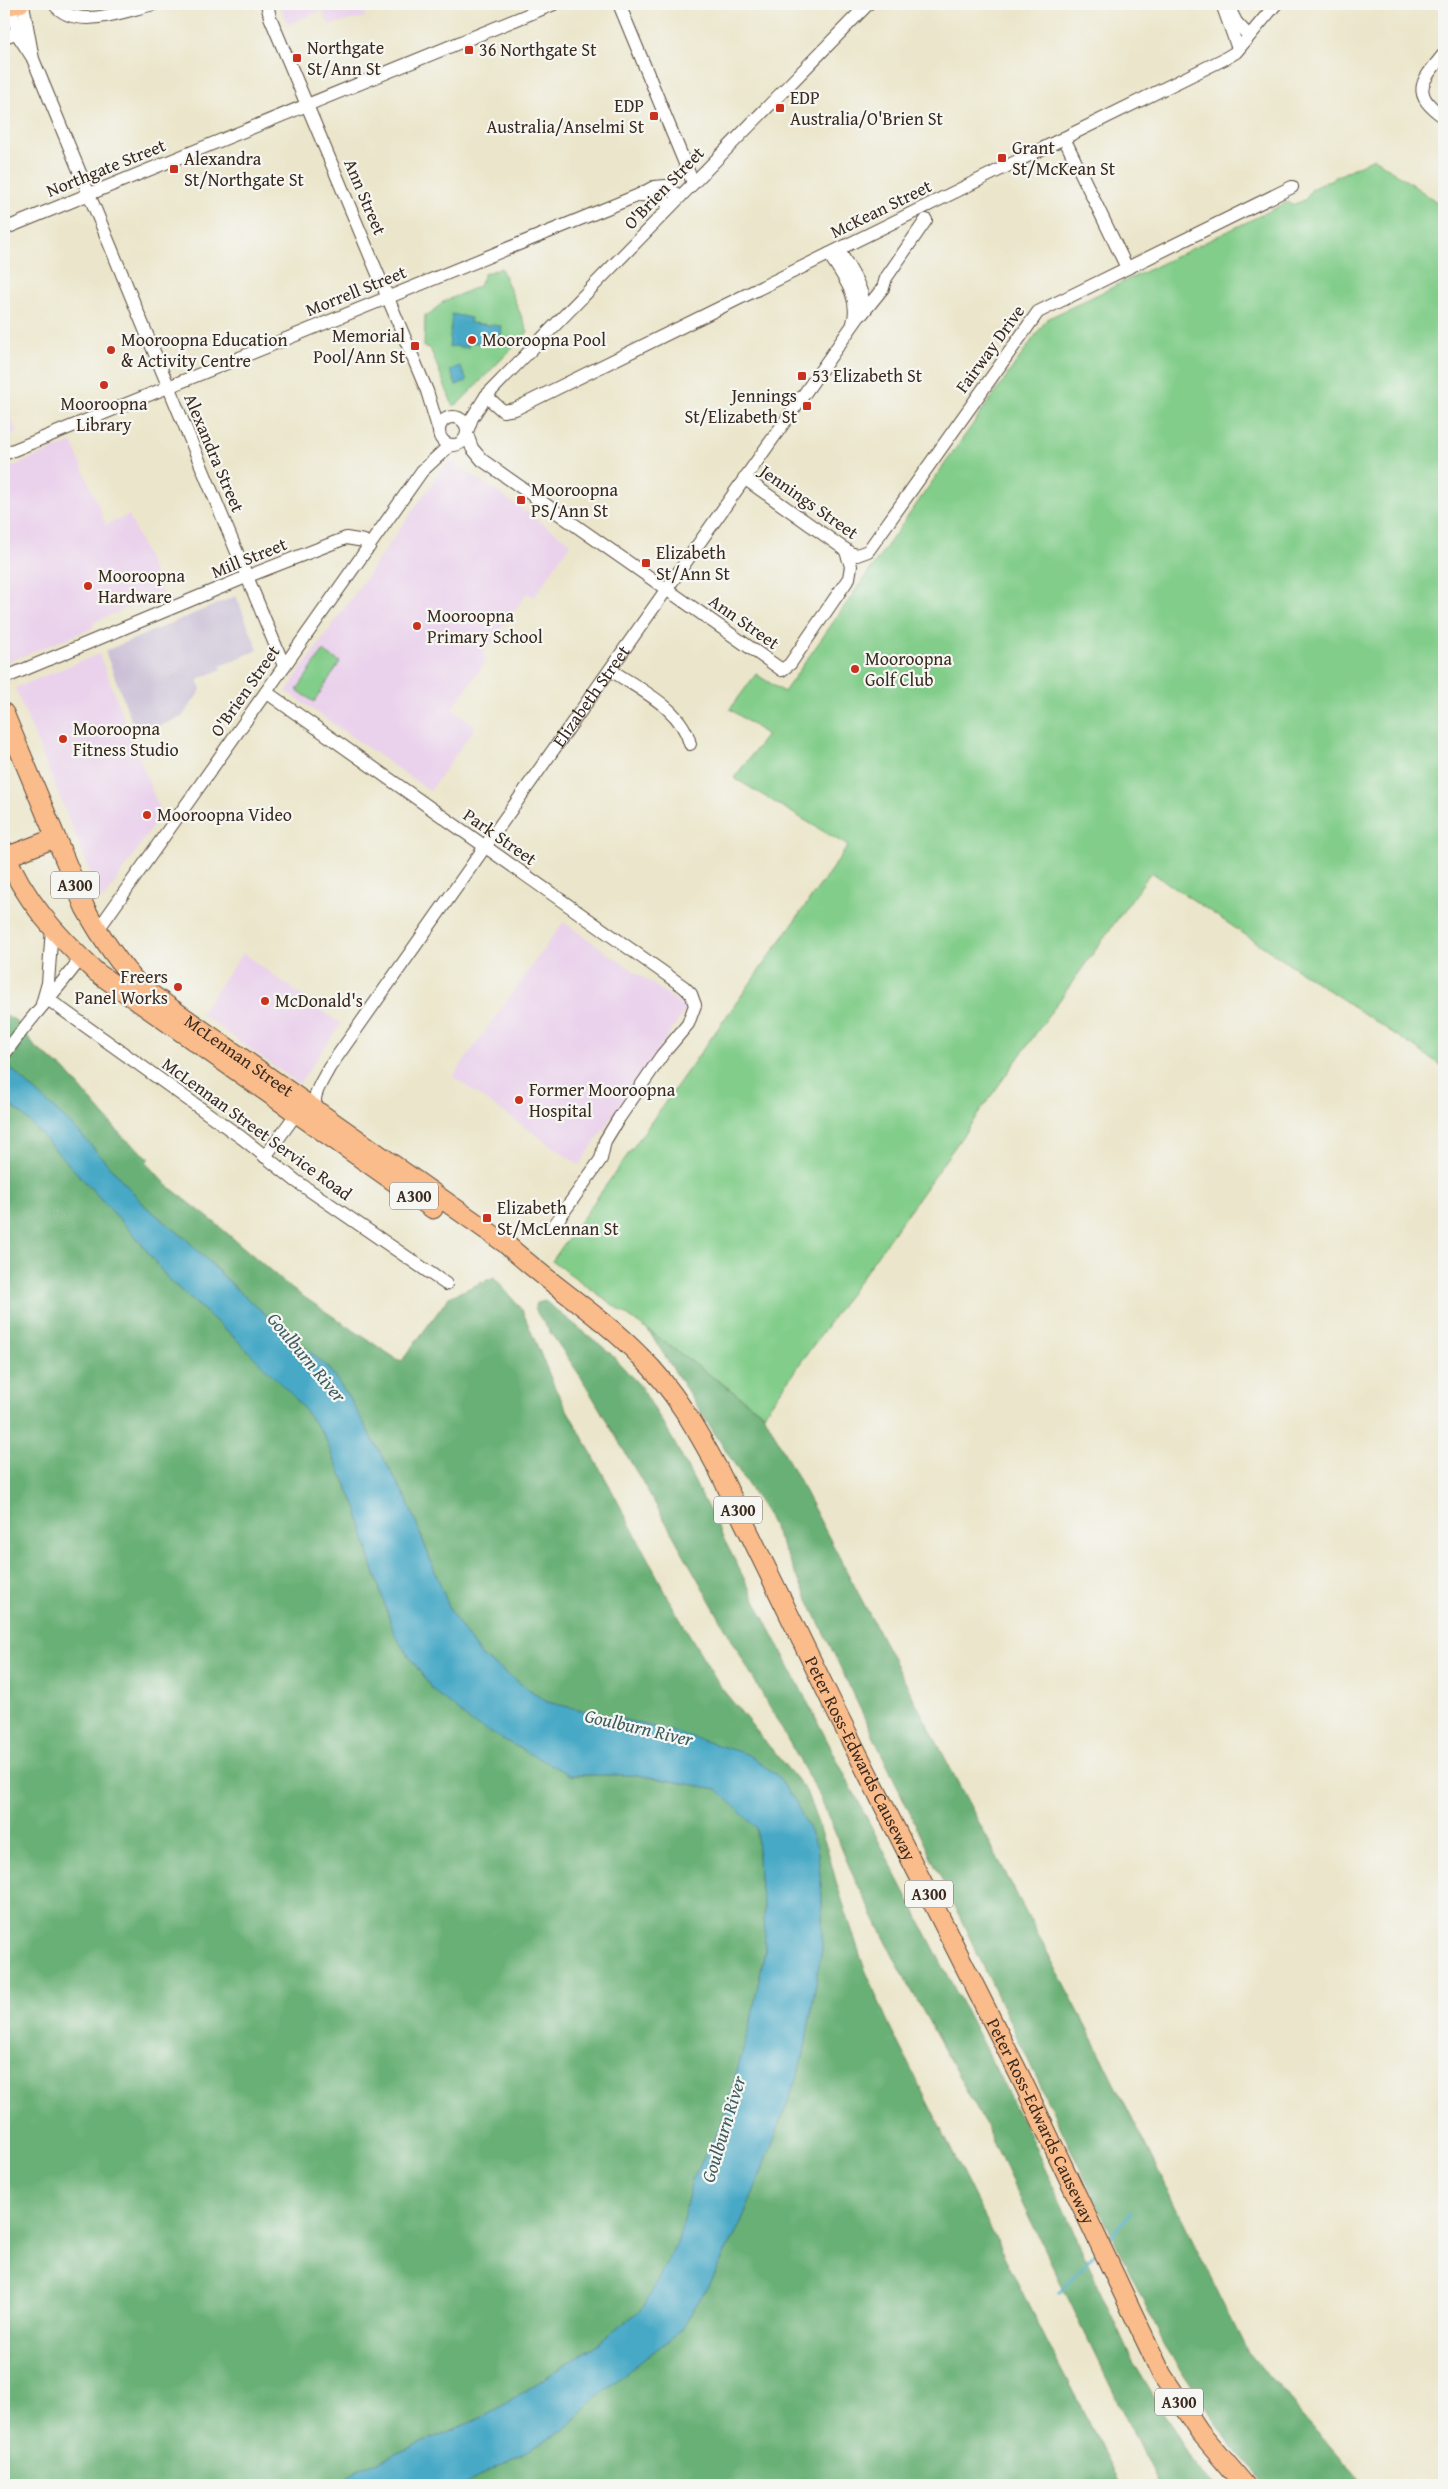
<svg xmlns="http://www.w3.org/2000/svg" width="1448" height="2489" font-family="'Gentium Book Plus',serif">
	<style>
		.built { fill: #ead1ec }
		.industrial { fill: #cabfd6 }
		.green { fill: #82cd8a; stroke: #5e7c54 }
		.forest { fill: #69b076; stroke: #526d4a }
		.water { fill: #46a9c6; stroke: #406a72 }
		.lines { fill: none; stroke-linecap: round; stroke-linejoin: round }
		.stream { stroke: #46a9c6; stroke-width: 3 }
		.minor-casing { stroke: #554638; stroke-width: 14 }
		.major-casing { stroke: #554638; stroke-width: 18 }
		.highway-casing { stroke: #554638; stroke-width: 21 }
		.minor { stroke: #fff; stroke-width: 12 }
		.major { stroke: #fabc8b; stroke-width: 16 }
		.highway { stroke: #fabc8b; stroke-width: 19 }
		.poi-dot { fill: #c8321e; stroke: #f6f6f2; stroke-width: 2 }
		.labels { text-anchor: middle; stroke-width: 4.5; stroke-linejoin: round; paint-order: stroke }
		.shield { fill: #f6f6f2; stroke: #73675e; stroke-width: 1 }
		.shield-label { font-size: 16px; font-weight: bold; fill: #3b2a1e }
		.poi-label { font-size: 18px; fill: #3b2a1e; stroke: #f6f6f2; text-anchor: start }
		.street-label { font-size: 18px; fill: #3b2a1e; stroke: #f6f6f2 }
		.water-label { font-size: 19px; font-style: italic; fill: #3f5d61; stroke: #f6f6f2 }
	</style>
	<rect width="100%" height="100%" fill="#f6f6f2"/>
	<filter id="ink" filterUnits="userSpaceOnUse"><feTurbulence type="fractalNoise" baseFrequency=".02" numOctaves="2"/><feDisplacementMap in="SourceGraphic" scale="10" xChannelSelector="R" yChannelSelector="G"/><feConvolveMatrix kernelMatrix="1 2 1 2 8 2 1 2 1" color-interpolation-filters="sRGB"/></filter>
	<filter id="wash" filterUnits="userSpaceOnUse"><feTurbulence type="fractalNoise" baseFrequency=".0096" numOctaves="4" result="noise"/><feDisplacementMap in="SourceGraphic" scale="20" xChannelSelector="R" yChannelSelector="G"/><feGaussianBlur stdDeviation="1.12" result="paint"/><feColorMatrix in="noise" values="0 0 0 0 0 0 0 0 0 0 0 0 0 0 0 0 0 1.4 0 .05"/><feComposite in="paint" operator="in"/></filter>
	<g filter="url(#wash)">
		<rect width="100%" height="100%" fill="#ebe6cb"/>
		<!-- built -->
		<path class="built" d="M279 4H360L366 17 329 25 322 10 288 25Z
			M4 401 17 432 4 437Z
			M72 442 106 525 129 515 165 599 139 609 136 604 94 622 93 628 5 663 4 470Z
			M449 459 571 543 534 597 527 593 482 655 487 659 452 709 476 726 430 791 286 691Z
			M99 654 161 814 102 901 15 688Z
			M563 922 687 1008 579 1165 456 1079 454 1075Z
			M243 953 341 1024 299 1084 200 1013Z"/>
		<!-- industrial -->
		<path class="industrial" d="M236 596 258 650 220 666 222 669 198 679 201 690 182 717 137 735 105 651Z"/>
		<!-- green -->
		<path class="green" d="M1374 158 1444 207V1067L1151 872 764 1414 552 1261 848 846 734 778 767 735 730 709 756 674 784 692 1047 319 1288 202 1292 205 1305 200 1312 189Z
			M501 268 528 332 459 403 453 406 430 348 424 347 425 315H429L443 302 479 286 484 274Z
			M323 651 340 662 314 702 297 690Z"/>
		<!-- forest -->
		<path class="forest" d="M4 1015 15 1020 35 1047 64 1069 122 1136 149 1158 146 1162 168 1186 214 1222 292 1289 401 1362 449 1297 494 1277 522 1310 555 1388 608 1483 677 1614 722 1689 806 1791 827 1848 837 1885 864 1967 889 2025 1057 2362 1121 2485H464L565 2430 597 2396 680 2331 708 2286 742 2221 777 2132 803 2059 822 1948V1895L817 1846 675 1732 547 1702 480 1655 451 1612 407 1500 351 1401 186 1239 145 1206 79 1132 4 1062Z
			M4 1101 23 1115 137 1238 168 1279 234 1337 296 1399 323 1434 357 1509 370 1559 395 1636 553 1764 570 1775H637L717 1789 757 1829 759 1879 764 1905 765 1951 750 2025 722 2123 692 2180 678 2241 643 2309 596 2345 488 2415 362 2468 334 2485H4Z
			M545 1301 608 1351 641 1387 673 1440 1030 2136 1132 2360 1192 2461 1215 2485H1158L981 2117 901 1971 852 1873 820 1797 664 1519 581 1377 539 1316 535 1309 537 1303Z
			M648 1330 764 1414 1096 2045 1247 2351 1364 2485H1267L1233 2448 1165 2346 768 1516Z"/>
		<!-- water -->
		<path class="water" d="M452 314 471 318 470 323 502 326 500 345 468 342V348L453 346 449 348Z
			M460 366 467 381 456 385 450 370Z
			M4 1062 79 1132 145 1206 186 1239 236 1289 329 1368 351 1401 407 1500 451 1612 480 1655 547 1702 675 1732 747 1754 777 1775 795 1801 817 1846 822 1895V1948L803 2059 777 2132 742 2221 708 2286 680 2331 597 2396 565 2430 464 2485H334L362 2468 488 2415 596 2345 643 2308 678 2241 692 2180 722 2123 750 2025 765 1951 764 1905 759 1879 757 1829 717 1789 637 1775H570L472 1723 432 1689 395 1636 370 1559 357 1509 323 1434 296 1399 234 1337 168 1279 137 1238 23 1115 4 1101Z"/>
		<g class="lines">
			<!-- stream -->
			<path class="stream" d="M1105 2242 1132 2213
				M1060 2292 1096 2252"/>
		</g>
	</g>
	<g filter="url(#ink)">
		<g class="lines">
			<!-- minor casing -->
			<g class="minor-casing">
				<g id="minor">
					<path d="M23 4 33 59 284 666"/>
					<path d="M54 4C76 32 125 10 154 4"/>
					<path d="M267 4 270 17 427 391 439 431"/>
					<path d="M619 4 693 183"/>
					<path d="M1222 4 1238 49"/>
					<path d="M10 6 19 37 32 57"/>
					<path d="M1229 8 1236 22 1249 36"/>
					<path d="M4 37 25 30"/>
					<path d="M1444 54C1422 81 1409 93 1444 117"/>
					<path d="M1064 138 1127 268"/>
					<path d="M639 195 658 196 671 206"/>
					<path d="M4 229 554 4"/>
					<path d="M829 254C842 275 861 297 853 323"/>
					<path d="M862 314 883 288 886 278 926 220"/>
					<path d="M486 396 503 411 515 409 1226 58 1236 52 1276 4"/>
					<circle cx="453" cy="431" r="14"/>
					<path d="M467 432 472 418 486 396 868 4"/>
					<path d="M467 434 472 448 482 460 782 670 790 664 849 578 851 566 845 549"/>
					<path d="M4 454 639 195 654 187 666 186 680 197"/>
					<path d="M744 478 850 553 857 555 868 551 1038 312 1292 187"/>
					<path d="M611 670C638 689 682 708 690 744"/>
					<path d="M4 678 246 577 346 538 364 541 369 547"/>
					<path d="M266 692 684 987 691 994 695 1005 688 1024 662 1055 619 1118 605 1141 601 1159 553 1227"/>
					<path d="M97 931 422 471 450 445"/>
					<path d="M49 1000 242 1138 296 1181 446 1284"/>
					<path d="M42 1004 48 983 52 928"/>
					<path d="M4 1055C27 1021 56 992 81 958"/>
					<path id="s1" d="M319 1113C308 1099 322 1082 329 1068L862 312C869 294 847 266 839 250"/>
					<path d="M265 1157 296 1114"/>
				</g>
			</g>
			<!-- major casing -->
			<g class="major-casing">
				<path id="major" d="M4 8 21 4"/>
			</g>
			<!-- highway casing -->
			<g class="highway-casing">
				<g id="highway">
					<path id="s2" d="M4 713 85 908C101 937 118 963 141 987L506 1244C549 1284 599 1314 640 1356 674 1389 697 1430 719 1471L837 1713 1021 2078 1162 2375 1200 2432 1245 2485"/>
					<path d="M4 850C23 899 58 937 96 972L433 1209"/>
					<path d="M6 857 55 838"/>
				</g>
			</g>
			<!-- minor -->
			<use href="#minor" class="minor"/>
			<!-- major -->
			<use href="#major" class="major"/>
			<!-- highway -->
			<use href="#highway" class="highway"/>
		</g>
	</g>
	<!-- markers -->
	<g class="poi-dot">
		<rect x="464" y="45" width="10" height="10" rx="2.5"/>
		<rect x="292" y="53" width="10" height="10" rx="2.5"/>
		<rect x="775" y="103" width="10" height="10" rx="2.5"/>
		<rect x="649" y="111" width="10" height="10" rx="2.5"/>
		<rect x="997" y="153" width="10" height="10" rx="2.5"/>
		<rect x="169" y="164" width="10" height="10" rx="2.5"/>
		<circle cx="472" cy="340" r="5"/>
		<rect x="410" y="341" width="10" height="10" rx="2.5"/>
		<circle cx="111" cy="350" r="5"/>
		<rect x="797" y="371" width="10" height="10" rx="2.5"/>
		<circle cx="104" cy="385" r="5"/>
		<rect x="802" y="401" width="10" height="10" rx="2.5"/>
		<rect x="516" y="495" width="10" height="10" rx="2.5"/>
		<rect x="641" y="558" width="10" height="10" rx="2.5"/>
		<circle cx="88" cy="586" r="5"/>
		<circle cx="417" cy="626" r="5"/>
		<circle cx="855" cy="669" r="5"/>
		<circle cx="63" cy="739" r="5"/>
		<circle cx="147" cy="815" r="5"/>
		<circle cx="178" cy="987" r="5"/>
		<circle cx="265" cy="1001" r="5"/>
		<circle cx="519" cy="1100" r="5"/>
		<rect x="482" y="1213" width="10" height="10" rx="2.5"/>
	</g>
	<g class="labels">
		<!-- shield labels -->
		<g class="shield">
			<rect x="51" y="871.5" width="48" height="27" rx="4"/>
			<rect x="390" y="1182.5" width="48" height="27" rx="4"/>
			<rect x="714" y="1496.5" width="48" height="27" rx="4"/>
			<rect x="905" y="1880.5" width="48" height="27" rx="4"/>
			<rect x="1155" y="2388.5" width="48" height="27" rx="4"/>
		</g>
		<g class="shield-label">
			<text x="75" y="891">A300</text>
			<text x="414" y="1202">A300</text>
			<text x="738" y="1516">A300</text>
			<text x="929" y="1900">A300</text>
			<text x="1179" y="2408">A300</text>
		</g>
		<!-- poi labels -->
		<g class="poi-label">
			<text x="307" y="54">Northgate<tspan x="307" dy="21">St/Ann St</tspan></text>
			<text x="479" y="56">36 Northgate St</text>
			<text x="790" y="104">EDP<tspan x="790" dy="21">Australia/O'Brien St</tspan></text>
			<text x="644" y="112" text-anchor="end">EDP<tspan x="644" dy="21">Australia/Anselmi St</tspan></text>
			<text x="1012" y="154">Grant<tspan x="1012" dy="21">St/McKean St</tspan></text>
			<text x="184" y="165">Alexandra<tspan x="184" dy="21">St/Northgate St</tspan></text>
			<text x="405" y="342" text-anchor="end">Memorial<tspan x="405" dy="21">Pool/Ann St</tspan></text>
			<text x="121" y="346">Mooroopna Education<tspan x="121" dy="21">&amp; Activity Centre</tspan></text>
			<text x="482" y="346">Mooroopna Pool</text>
			<text x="812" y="382">53 Elizabeth St</text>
			<text x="797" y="402" text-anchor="end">Jennings<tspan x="797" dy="21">St/Elizabeth St</tspan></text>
			<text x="104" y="410" text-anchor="middle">Mooroopna<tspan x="104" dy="21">Library</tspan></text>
			<text x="531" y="496">Mooroopna<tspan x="531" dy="21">PS/Ann St</tspan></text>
			<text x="656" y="559">Elizabeth<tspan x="656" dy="21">St/Ann St</tspan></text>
			<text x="98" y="582">Mooroopna<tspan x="98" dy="21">Hardware</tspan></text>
			<text x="427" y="622">Mooroopna<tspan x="427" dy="21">Primary School</tspan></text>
			<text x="865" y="665">Mooroopna<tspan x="865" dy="21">Golf Club</tspan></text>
			<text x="73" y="735">Mooroopna<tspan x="73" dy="21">Fitness Studio</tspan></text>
			<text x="157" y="821">Mooroopna Video</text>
			<text x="168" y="983" text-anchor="end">Freers<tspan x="168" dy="21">Panel Works</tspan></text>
			<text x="275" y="1007">McDonald's</text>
			<text x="529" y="1096">Former Mooroopna<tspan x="529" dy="21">Hospital</tspan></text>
			<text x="497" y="1214">Elizabeth<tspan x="497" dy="21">St/McLennan St</tspan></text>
		</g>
		<!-- street labels -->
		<g class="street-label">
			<text transform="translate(106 168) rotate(-22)" y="6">Northgate Street</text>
			<text transform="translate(664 188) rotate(-46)" y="6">O'Brien Street</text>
			<text transform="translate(365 197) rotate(67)" y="6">Ann Street</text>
			<text transform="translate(881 209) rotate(-26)" y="6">McKean Street</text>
			<text transform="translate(356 291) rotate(-22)" y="6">Morrell Street</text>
			<text transform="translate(990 349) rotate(-54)" y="6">Fairway Drive</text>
			<text transform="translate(214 453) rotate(67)" y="6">Alexandra Street</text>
			<text transform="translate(809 502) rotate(35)" y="6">Jennings Street</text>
			<text transform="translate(249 558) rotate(-22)" y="6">Mill Street</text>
			<text transform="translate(744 622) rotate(35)" y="6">Ann Street</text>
			<text transform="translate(245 691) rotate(-55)" y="6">O'Brien Street</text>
			<text dy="6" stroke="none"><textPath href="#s1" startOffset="504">Elizabeth Street</textPath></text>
			<text transform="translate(500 837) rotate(35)" y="6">Park Street</text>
			<text dy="6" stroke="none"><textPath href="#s2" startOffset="428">McLennan Street</textPath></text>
			<text transform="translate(257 1129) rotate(36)" y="6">McLennan Street Service Road</text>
			<text dy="6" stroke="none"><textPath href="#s2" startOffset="1390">Peter Ross-Edwards Causeway</textPath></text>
			<text dy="6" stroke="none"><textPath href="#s2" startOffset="1795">Peter Ross-Edwards Causeway</textPath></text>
		</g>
		<!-- water labels -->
		<g class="water-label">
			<text transform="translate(307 1357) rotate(50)" y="7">Goulburn River</text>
			<text transform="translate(639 1727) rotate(13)" y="7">Goulburn River</text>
			<text transform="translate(723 2129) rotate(-73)" y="7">Goulburn River</text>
		</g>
	</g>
	<!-- margin -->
	<rect width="1448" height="2489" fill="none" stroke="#f6f6f2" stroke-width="20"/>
</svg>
